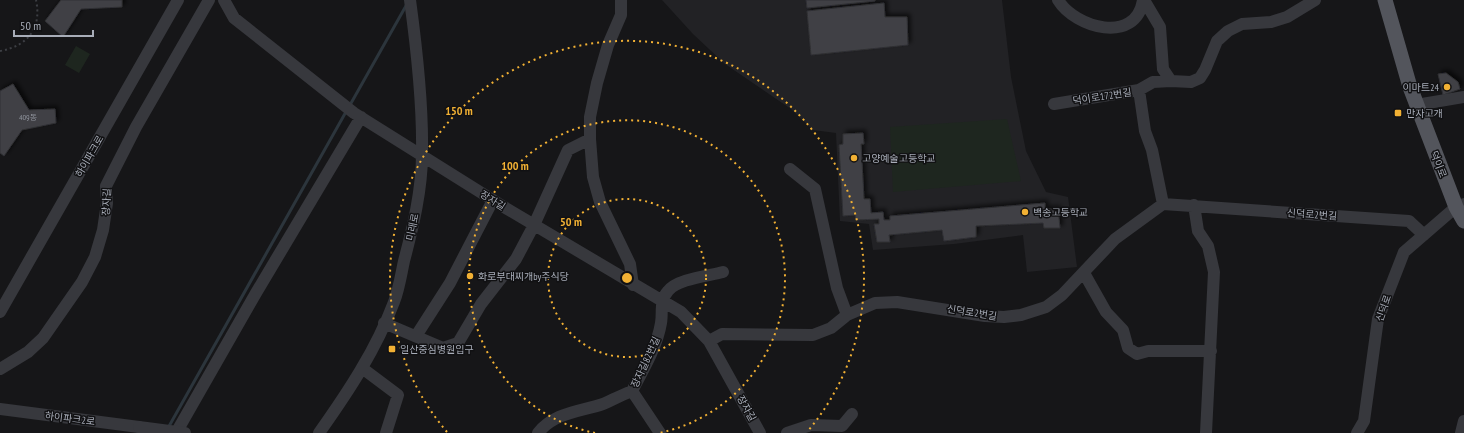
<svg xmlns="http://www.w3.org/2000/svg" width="1464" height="433" font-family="'PT Sans Narrow','Noto Sans KR',sans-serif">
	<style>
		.built { fill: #222225 }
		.green { fill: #1e261f }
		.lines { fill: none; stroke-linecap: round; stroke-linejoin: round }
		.stream { stroke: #2c353c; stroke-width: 3 }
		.building { fill: #404145; stroke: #303034; filter: url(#shadow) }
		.path { stroke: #3d3f44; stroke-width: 2; stroke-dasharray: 2 3; stroke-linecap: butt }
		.minor { stroke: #37383d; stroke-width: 12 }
		.major { stroke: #53555c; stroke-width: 15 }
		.minor-bridge { stroke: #37383d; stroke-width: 12 }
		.ring { fill: none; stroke: #f2b134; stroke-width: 2; stroke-dasharray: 2 4 }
		.poi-dot { fill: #f2b134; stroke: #111113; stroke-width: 1.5 }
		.labels { text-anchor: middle; stroke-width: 3; stroke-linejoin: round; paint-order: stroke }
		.number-label { font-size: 8px; fill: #8e929b }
		.poi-label { font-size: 10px; fill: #a8adb8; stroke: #111113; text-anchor: start }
		.street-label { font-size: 10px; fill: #a8adb8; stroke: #111113 }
		.centre { fill: #f2b134; stroke: #111113; stroke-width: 2 }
		.ring-label { font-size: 12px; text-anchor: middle; font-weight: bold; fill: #f2b134; stroke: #111113; stroke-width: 3; stroke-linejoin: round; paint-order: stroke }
	</style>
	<defs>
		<filter id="shadow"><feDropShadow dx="3" dy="-3" stdDeviation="2" flood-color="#0009"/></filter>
	</defs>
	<rect width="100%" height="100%" fill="#161618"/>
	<!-- built -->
	<path class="built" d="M662 0H1002L1011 77 1026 151 1046 192 1068 197 1077 267 1027 272 1023 235 954 244 873 250 869 224 840 221 836 133 813 130 791 109 725 64 693 34Z"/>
	<!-- green -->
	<path class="green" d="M76 46 90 54 79 73 65 65Z
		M1007 119 1021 181 893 192 890 127Z"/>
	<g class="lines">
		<!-- stream -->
		<path class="stream" d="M350 105 407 4
			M168 428 347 110"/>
	</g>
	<!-- building -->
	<path class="building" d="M122 0V7L81 9 63 37 45 21 61 0Z
		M806 0H875V1L807 8Z
		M884 3 885 17H907L908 45 811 55 807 11Z
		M1446 73 1458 82 1460 89 1443 95 1438 74Z
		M13 84 29 110 55 109 56 123 22 130 4 156 0 153V91Z
		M863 133 864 144H861L864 199H870L871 213 883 212 884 220H890V216L1045 203V209H1058L1060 228H1044L1043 223 976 226V237L944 241 942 230 889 235 890 242H877L874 224H879V219L856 220 855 215 843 216 839 145 843 144V134Z"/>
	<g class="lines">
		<!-- path -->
		<path class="path" d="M0 51C28 46 42 28 36 0"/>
		<!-- minor -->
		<path class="minor" d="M224 0 234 18 354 113 504 207 681 312 709 341 760 433
			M621 0V15L608 45 597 83 590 117V139L593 177 600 202 630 264 633 285
			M1058 0C1075 28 1136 45 1143 0
			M1144 0 1160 27 1163 69 1171 81 1191 82 1200 78 1205 70 1217 41 1228 31 1242 24 1271 22 1287 17 1315 0
			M1139 90 1145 131 1152 150 1163 204
			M1054 104 1139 90 1153 82 1171 81
			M1416 105 1464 97
			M790 169 815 189 837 288 847 315
			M1194 205 1198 231 1208 246 1214 272 1206 433
			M1084 273 1106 312 1123 330 1128 348 1137 354 1148 351H1211
			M0 312 178 0
			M384 323 443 348 458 343 481 304 516 259 534 225 568 150 590 139
			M416 336 450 283 493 200
			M709 341 722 334 813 335 831 328 847 315 875 303 897 302 985 316 1004 317 1021 315 1046 307 1062 295 1115 239 1163 204 1409 221 1424 235
			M362 368 398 395 386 433
			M0 369 28 352 43 338 82 282 95 257 103 230 107 203 106 186 136 127 209 0
			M632 391 660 433
			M0 409 139 427
			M176 433 256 293 361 117
			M319 433C348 392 376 350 394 302 399 289 401 275 404 261 413 227 422 190 422 154 423 103 417 51 410 0
			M538 433C555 412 579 412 603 404 612 400 622 395 632 391 643 370 657 347 661 323 663 312 659 301 668 291 677 279 708 276 723 272
			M787 433 811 425 842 426 852 414
			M1357 433 1364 421 1378 319 1404 252 1456 207 1464 204
			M1461 433 1464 421"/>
		<!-- major -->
		<path class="major" d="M1385 0 1410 87 1456 207 1464 221"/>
		<!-- minor-bridge -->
		<path class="minor-bridge" d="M139 427 185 433"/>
	</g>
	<!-- distance rings -->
	<g class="ring">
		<circle cx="627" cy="278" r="79"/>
		<path d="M595 433A158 158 0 1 1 659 433"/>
		<path d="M447 432A237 237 0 1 1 807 432"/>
	</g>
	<!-- markers -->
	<g class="poi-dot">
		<circle cx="1447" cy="87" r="4"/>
		<rect x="1394" y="109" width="8" height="8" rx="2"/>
		<circle cx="854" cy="158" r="4"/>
		<circle cx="1025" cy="212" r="4"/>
		<circle cx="470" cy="276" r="4"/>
		<rect x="388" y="345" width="8" height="8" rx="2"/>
	</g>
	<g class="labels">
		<!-- number labels -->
		<g class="number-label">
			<text x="28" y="120">409동</text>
		</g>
		<!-- poi labels -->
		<g class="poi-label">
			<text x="1439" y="91" text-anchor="end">이마트24</text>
			<text x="1406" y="117">만자고개</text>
			<text x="862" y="162">고양예술고등학교</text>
			<text x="1033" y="216">백송고등학교</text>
			<text x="478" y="280">화로부대찌개by주식당</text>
			<text x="400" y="353">일산중심병원입구</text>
		</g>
		<!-- street labels -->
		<g class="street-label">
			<text transform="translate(1102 96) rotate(-9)" y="4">덕이로172번길</text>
			<text transform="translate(89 156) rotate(-60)" y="4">하이파크로</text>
			<text transform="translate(1439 164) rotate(69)" y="4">덕이로</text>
			<text transform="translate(493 200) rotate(32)" y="4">장자길</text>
			<text transform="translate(106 202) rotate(-87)" y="4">장자길</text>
			<text transform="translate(1312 214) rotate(4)" y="4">신덕로2번길</text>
			<text transform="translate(412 227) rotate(-78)" y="4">미래로</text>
			<text transform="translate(1383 308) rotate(-71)" y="4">신덕로</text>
			<text transform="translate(972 312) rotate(9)" y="4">신덕로2번길</text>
			<text transform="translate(645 362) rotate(-65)" y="4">장자길82번길</text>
			<text transform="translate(747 408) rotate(61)" y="4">장자길</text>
			<text transform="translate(70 418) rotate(7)" y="4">하이파크2로</text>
		</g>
	</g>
	<circle cx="627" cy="278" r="6" class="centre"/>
	<g class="ring-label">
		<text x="459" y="115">150 m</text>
		<text x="515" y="170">100 m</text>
		<text x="571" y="226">50 m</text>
	</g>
	<!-- scale -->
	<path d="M14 30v6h79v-6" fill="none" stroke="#a8adb8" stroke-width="2"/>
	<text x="20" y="30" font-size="12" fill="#a8adb8" stroke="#111113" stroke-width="3" paint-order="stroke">50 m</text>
</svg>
